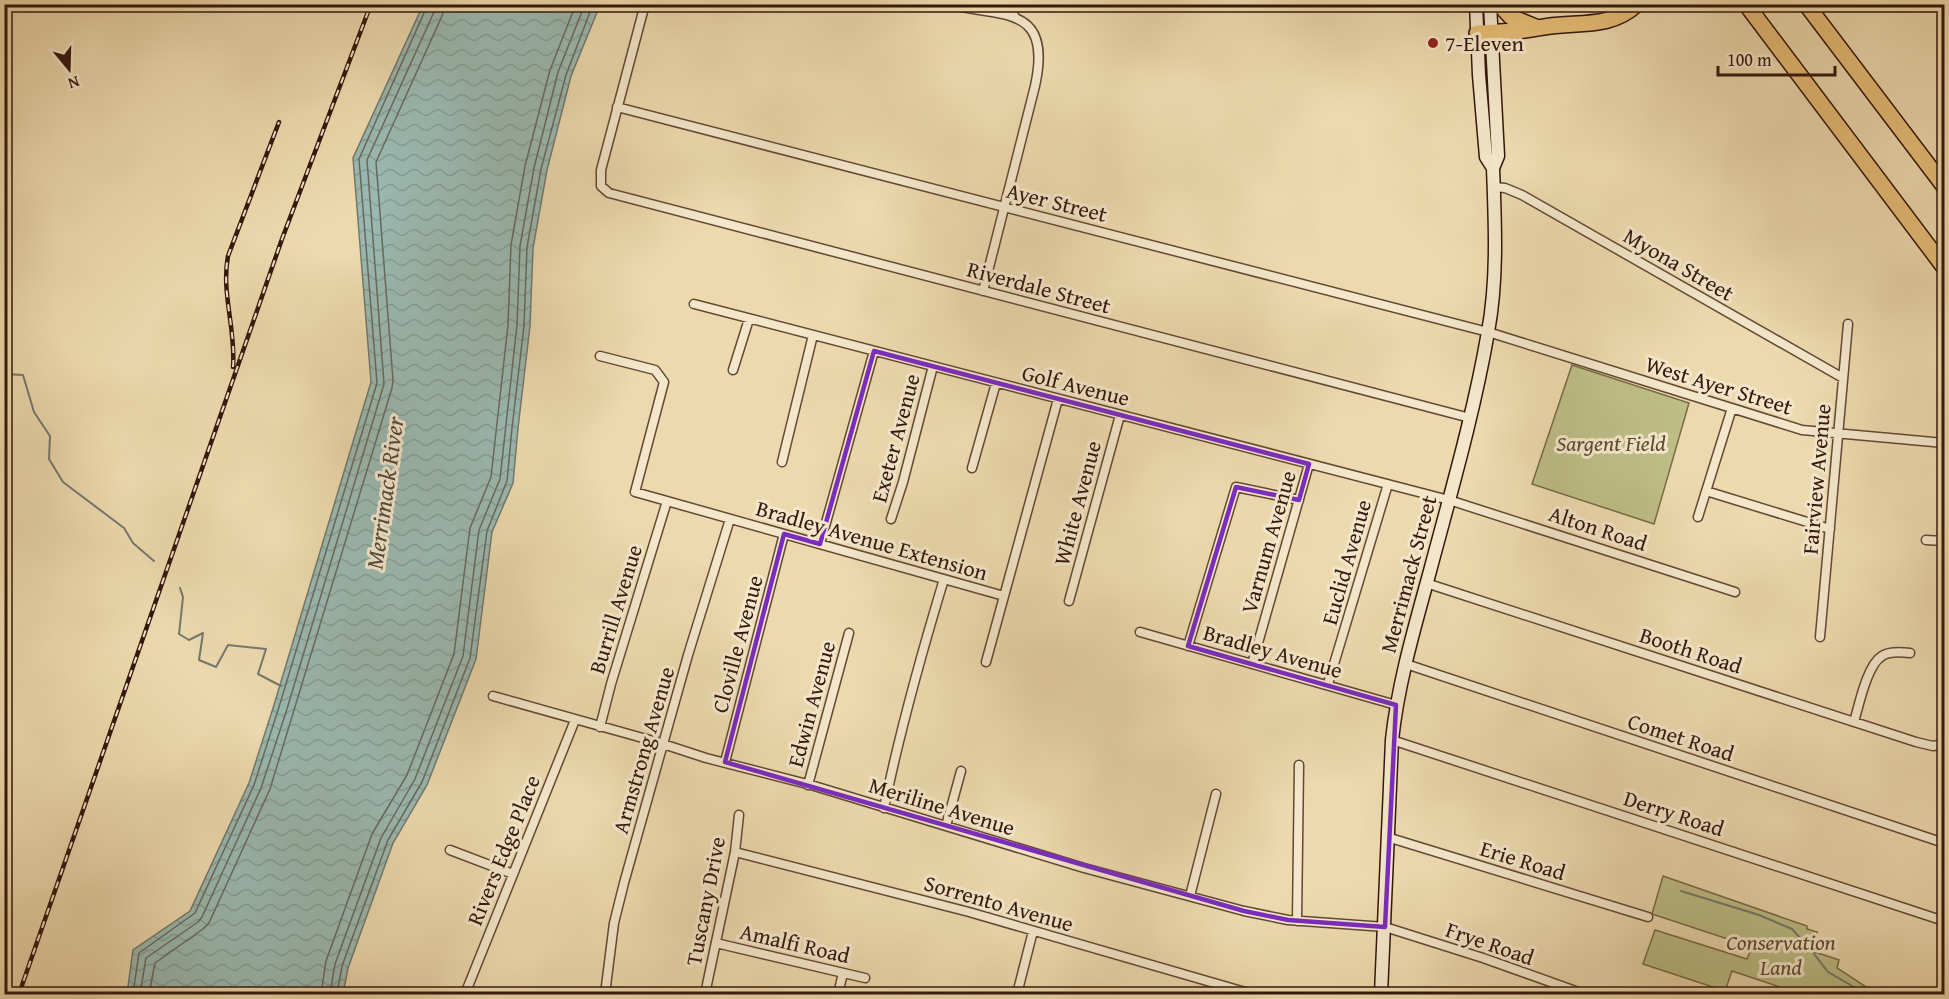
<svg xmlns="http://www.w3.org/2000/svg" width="1949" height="999" font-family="'Gentium Book Plus',serif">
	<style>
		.green { fill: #bdbe86; stroke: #796a49; stroke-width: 1.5 }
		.water { fill: url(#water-waves); stroke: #72786f; stroke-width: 1.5 }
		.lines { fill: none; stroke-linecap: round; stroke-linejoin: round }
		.shore { stroke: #68685e; stroke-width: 1.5 }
		.stream { stroke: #72786f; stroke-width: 2 }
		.street-casing { stroke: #634834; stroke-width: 11 }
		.secondary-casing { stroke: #35170c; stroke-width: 15 }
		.highway-casing { stroke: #35170c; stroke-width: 18 }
		.street { stroke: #f3e6ca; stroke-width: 8 }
		.secondary { stroke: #f3e6ca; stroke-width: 12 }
		.highway { stroke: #e6bc76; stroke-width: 15 }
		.rail-casing { stroke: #35170c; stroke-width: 4.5 }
		.rail { stroke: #f3e6ca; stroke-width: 2; stroke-dasharray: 7; stroke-linecap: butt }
		.marked { fill: none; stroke: #7b2cbf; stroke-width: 4.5; stroke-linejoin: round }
		.poi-dot { fill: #8f2418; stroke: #f3e6ca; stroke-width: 2 }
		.labels { text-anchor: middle; stroke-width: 6; stroke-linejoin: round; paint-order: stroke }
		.poi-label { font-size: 22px; fill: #35170c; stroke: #f3e6ca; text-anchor: start }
		.street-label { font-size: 22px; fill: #35170c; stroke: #f3e6ca }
		.park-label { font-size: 22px; font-style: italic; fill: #5e4931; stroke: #f3e6ca }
		.water-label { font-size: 24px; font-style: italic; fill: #53483e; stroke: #f3e6ca }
	</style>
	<defs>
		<pattern id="water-waves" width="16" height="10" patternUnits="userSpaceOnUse" patternTransform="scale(1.5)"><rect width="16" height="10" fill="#9ab9b1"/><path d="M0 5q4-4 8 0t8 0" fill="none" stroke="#859e97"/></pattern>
	</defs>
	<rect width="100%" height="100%" fill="#ecd9ad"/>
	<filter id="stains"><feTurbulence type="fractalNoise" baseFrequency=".00333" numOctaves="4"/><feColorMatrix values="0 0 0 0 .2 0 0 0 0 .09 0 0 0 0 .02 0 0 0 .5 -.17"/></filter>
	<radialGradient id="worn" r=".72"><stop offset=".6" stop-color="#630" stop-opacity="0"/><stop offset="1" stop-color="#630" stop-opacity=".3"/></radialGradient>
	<!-- green -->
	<path class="green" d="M1572 365 1689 403 1654 524 1532 484Z
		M1663 876 1807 926V929L1817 932 1812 951 1839 960 1837 968 1877 994H1778L1780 987 1732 971 1725 991 1643 964 1655 930 1747 959 1752 947 1652 914Z"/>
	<!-- water -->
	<path class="water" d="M423 5H600L571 76 547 170 533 248 530 326 518 428 513 483 492 532 476 659 427 785 393 843 348 968 343 994H127L133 950 190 911 249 783 274 705 371 382 353 158Z"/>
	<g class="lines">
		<!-- shore -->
		<path class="shore" d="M133 994 139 953 195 913 254 785 279 707 377 383 359 159 428 4
			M140 994 146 958 198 922 202 917 261 788 287 709 384 384 367 160 434 12 436 4
			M149 994 155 963 203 929 209 923 270 789 392 388 393 380 376 162 442 16 445 4
			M321 994 326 961 372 834 407 775 454 654 470 528 491 477 508 325 511 245 525 166 550 70 576 4
			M330 994 335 964 381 838 415 779 463 656 479 530 500 479 517 325 520 246 534 168 558 72 585 4
			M337 994 342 966 388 840 422 782 470 658 487 531 507 481 512 428 524 326 527 247 541 169 566 75 593 4"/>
		<!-- stream -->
		<path class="stream" d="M4 374 23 375 34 412 50 436 49 459 63 482 124 528 133 543 154 561
			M180 588 183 597 179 634 189 640 203 633 199 660 216 667 228 645 266 649 258 674 281 686
			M1681 891 1759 915 1792 929 1811 950 1828 972 1866 994"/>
		<!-- street casing -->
		<g class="street-casing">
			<path id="street" d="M645 4 601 170V186L609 193 1470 418
				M944 4C1002 17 1053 4 1035 86L983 291
				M1007 4 1015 17
				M617 107 1488 332 1802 430 1944 443
				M1494 187 1505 188 1522 195 1843 378
				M694 304 1449 500 1735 592
				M600 356 655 370 664 382 635 492 1004 596
				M733 370 749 319
				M782 462 813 335
				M972 468 996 383
				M1706 491 1830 529
				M1698 517 1732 408
				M891 519 903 482 933 366
				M1926 540 1944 541
				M820 544 874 351
				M1426 583 1916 742 1933 746 1944 744
				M1069 601 1120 415
				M1140 632 1396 705
				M1820 637 1848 324
				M1188 646 1236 487 1299 500
				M986 662 1058 399
				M1252 664 1309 464
				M1406 664 1944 843
				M1328 684 1388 484
				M493 696 657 742 706 758 811 785 1084 868 1244 911 1288 920 1385 927 1483 958 1584 994
				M1854 722C1859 705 1867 665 1882 656 1889 651 1901 652 1910 653
				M600 727 611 684 667 501
				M1392 740 1944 921
				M725 762 784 534
				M808 785 849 633
				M884 808C900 730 921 655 944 579
				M946 826 961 771
				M1387 837 1648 917
				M450 850 513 874
				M735 852 969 912 1252 994
				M1190 896 1216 794
				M1297 921 1299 765
				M716 943 865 978
				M465 994 575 720
				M605 994 614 923 624 883 688 655 730 519
				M705 994 735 852 739 815
				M838 994 843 973
				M965 994H981
				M1017 994 1033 931"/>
		</g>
		<!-- secondary casing -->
		<g class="secondary-casing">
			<path id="secondary" d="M1476 4 1479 75 1486 157 1493 168
				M1381 994 1392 740C1398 683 1415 626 1430 571 1451 492 1474 413 1488 332 1498 278 1495 222 1493 168L1498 156 1490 4"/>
		</g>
		<!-- highway casing -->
		<g class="highway-casing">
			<path id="highway" d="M1499 4 1511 17 1538 28
				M1746 4 1944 267
				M1806 4 1944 186
				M1477 33C1498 32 1518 32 1538 28 1573 20 1608 31 1637 4"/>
		</g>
		<!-- street -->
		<use href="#street" class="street"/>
		<!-- secondary -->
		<use href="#secondary" class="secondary"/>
		<!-- highway -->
		<use href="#highway" class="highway"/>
		<!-- rail casing -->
		<g class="rail-casing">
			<path id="rail" d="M233 367C236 329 221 293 228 256L279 122
				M19 994 282 239 371 4"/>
		</g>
		<!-- rail -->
		<use href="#rail" class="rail"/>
	</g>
	<!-- marked area -->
	<path class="marked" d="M874 351 1309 464 1299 500 1236 487 1188 646 1396 705 1385 927 1288 920 1244 911 725 762 784 534 820 544Z"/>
	<!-- markers -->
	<circle class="poi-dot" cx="1433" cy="43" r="6"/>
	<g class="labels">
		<!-- poi labels -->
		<g class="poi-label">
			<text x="1445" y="51">7-Eleven</text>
		</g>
		<!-- street labels -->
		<g class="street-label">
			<text transform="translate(1057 202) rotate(14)" y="8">Ayer Street</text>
			<text transform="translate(1679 264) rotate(30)" y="8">Myona Street</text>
			<text transform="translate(1039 287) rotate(15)" y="8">Riverdale Street</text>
			<text transform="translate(1076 385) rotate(14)" y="8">Golf Avenue</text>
			<text transform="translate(1719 385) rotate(17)" y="8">West Ayer Street</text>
			<text transform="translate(895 438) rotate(-75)" y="8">Exeter Avenue</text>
			<text transform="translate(1816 479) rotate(-85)" y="8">Fairview Avenue</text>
			<text transform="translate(1077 503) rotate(-75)" y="8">White Avenue</text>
			<text transform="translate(1598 528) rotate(18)" y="8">Alton Road</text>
			<text transform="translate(872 540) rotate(16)" y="8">Bradley Avenue Extension</text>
			<text transform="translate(1268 542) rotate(-74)" y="8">Varnum Avenue</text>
			<text transform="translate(1346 562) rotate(-74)" y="8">Euclid Avenue</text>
			<text transform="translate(1408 574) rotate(-75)" y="8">Merrimack Street</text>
			<text transform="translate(615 609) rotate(-73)" y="8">Burrill Avenue</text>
			<text transform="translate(737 644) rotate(-75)" y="8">Cloville Avenue</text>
			<text transform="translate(1691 650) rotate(18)" y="8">Booth Road</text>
			<text transform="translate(1273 651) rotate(16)" y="8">Bradley Avenue</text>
			<text transform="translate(811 704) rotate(-75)" y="8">Edwin Avenue</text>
			<text transform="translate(1681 737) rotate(18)" y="8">Comet Road</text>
			<text transform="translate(643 750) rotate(-74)" y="8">Armstrong Avenue</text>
			<text transform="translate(942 806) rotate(17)" y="8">Meriline Avenue</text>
			<text transform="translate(1674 813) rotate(18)" y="8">Derry Road</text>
			<text transform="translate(503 850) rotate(-68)" y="8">Rivers Edge Place</text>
			<text transform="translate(1523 860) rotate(17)" y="8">Erie Road</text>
			<text transform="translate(705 901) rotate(-79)" y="8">Tuscany Drive</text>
			<text transform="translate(999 903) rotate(16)" y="8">Sorrento Avenue</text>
			<text transform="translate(795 943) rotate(13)" y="8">Amalfi Road</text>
			<text transform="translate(1490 943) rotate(19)" y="8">Frye Road</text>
		</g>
		<!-- park labels -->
		<g class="park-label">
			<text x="1611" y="451">Sargent Field</text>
			<text x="1781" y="950">Conservation<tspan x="1781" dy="25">Land</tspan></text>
		</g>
		<!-- water labels -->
		<g class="water-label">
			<text transform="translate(385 493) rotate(-82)" y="8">Merrimack River</text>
		</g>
	</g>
	<!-- margin -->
	<rect width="1949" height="999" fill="none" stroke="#ecd9ad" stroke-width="24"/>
	<rect x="6" y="6" width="1937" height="987" fill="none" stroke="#35170c" stroke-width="3"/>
	<rect x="12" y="12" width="1925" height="975" fill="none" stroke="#35170c" stroke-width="1.5"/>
	<!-- north arrow -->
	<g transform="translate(69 69) rotate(161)" stroke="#f3e6ca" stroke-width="4.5" paint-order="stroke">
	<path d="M0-4.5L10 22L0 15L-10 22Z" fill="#35170c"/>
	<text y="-9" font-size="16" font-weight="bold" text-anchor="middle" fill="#35170c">N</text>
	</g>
	<!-- scale -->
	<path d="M1718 66v9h117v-9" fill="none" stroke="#35170c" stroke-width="3"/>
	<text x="1727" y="66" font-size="18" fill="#35170c" stroke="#f3e6ca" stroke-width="4.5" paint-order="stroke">100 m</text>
	<rect width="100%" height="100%" filter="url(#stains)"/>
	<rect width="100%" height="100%" fill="url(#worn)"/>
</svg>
